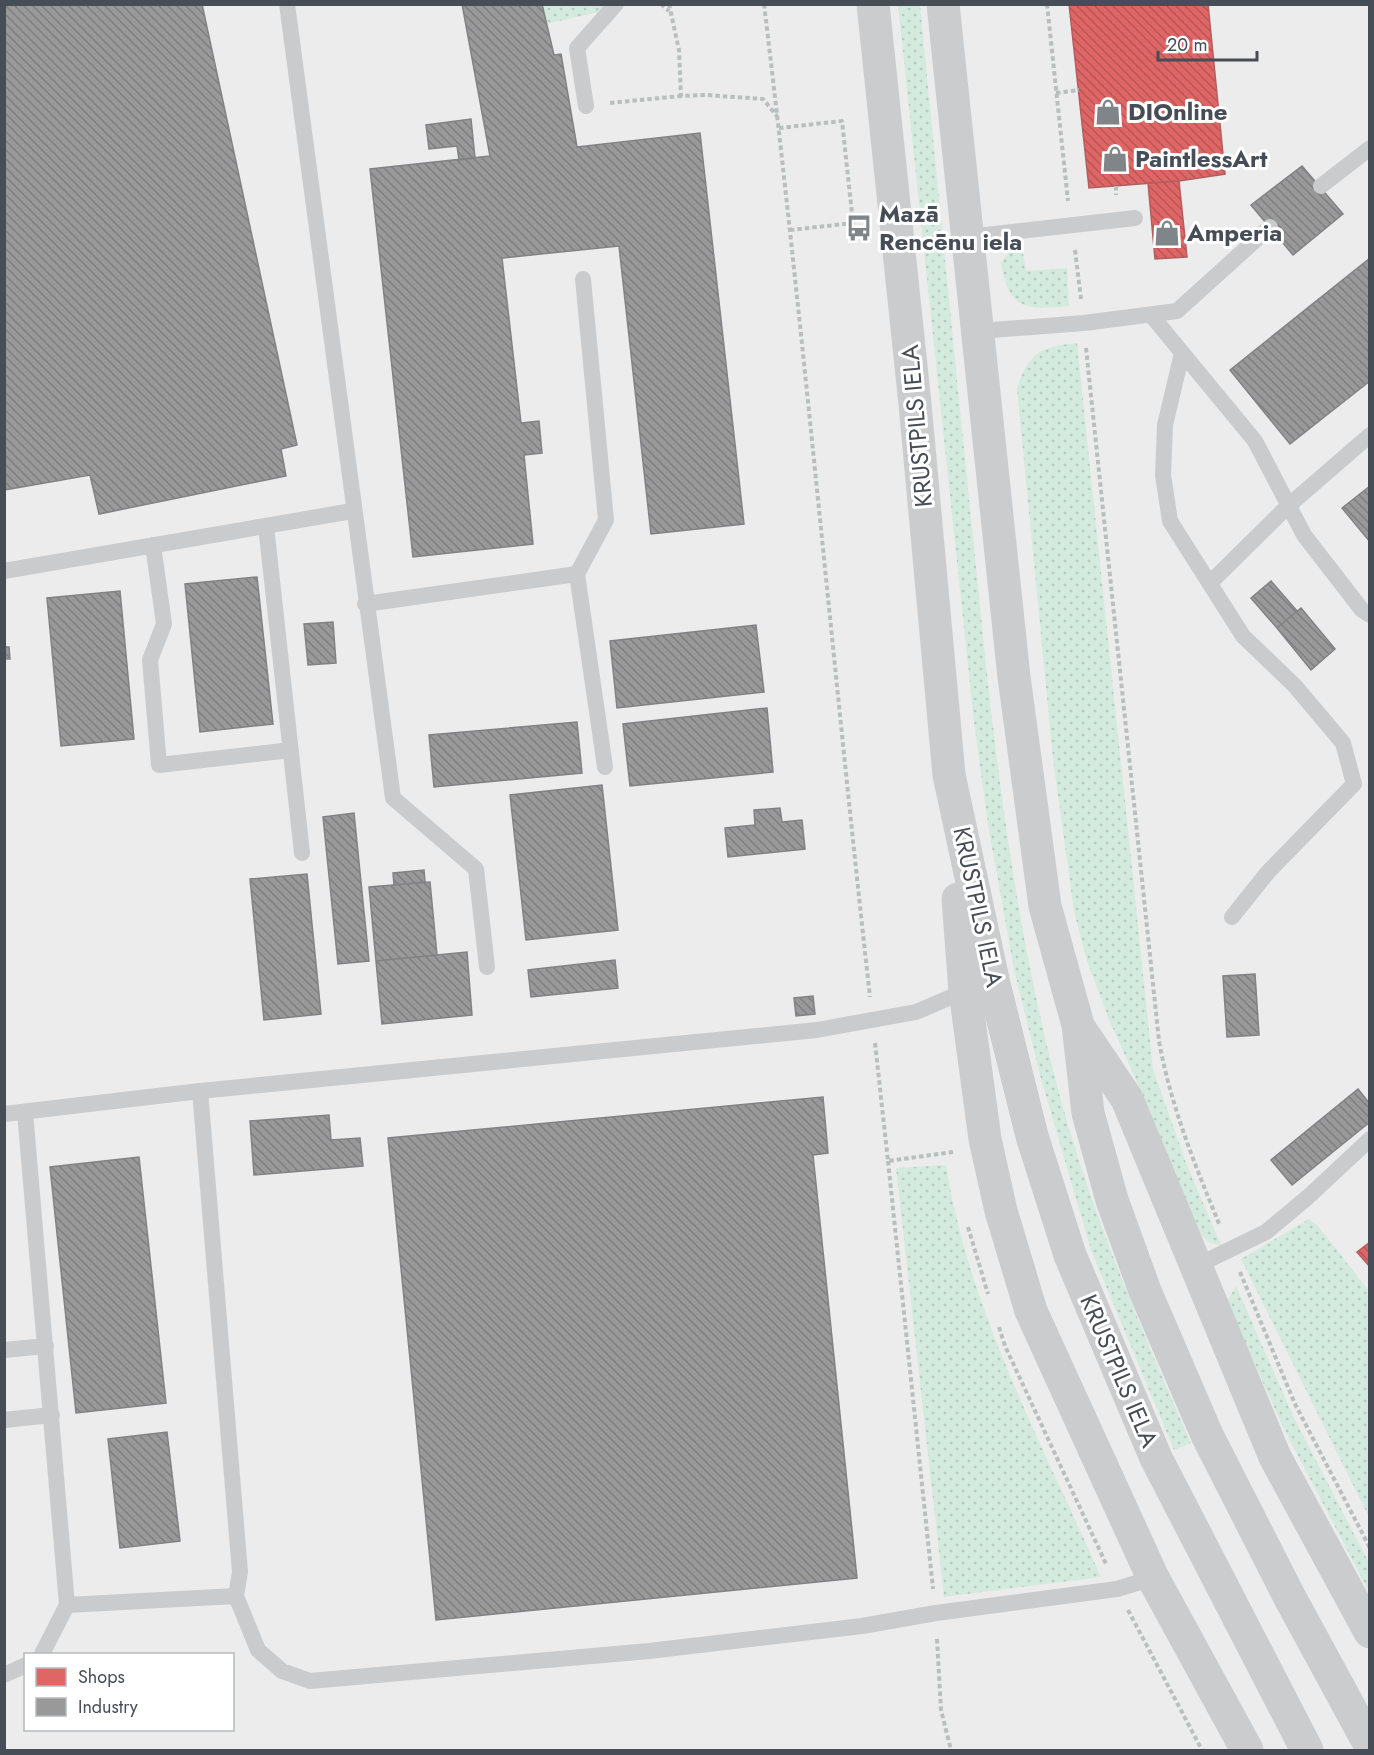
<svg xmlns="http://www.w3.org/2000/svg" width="1374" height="1755" font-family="Jost,sans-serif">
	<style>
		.grass { fill: url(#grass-dots) }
		.shops { fill: url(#shops-back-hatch); stroke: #b25e61; stroke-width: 1.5 }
		.industry { fill: url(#industry-back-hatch); stroke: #808285; stroke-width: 1.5 }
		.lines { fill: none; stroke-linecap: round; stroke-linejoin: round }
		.path { stroke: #b7c0be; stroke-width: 4; stroke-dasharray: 4.5 3; stroke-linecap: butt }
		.lane { stroke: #c9cbcd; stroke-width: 16 }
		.secondary { stroke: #caccce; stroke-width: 33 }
		.labels { text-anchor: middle; stroke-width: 6; stroke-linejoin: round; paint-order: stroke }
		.poi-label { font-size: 24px; font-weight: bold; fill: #464d56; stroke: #fff; text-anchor: start }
		.street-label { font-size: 24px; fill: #464d56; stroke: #fff }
	</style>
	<defs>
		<pattern id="grass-dots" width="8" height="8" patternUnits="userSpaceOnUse" patternTransform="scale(1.5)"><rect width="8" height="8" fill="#d3eade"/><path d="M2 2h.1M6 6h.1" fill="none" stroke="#b6cac1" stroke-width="1.8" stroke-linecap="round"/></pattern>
		<pattern id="shops-back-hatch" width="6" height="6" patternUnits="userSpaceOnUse" patternTransform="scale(1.5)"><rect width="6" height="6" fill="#e06666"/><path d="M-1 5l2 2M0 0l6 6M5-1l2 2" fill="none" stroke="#b75657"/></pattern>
		<pattern id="industry-back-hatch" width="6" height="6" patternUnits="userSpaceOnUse" patternTransform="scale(1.5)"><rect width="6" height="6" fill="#999"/><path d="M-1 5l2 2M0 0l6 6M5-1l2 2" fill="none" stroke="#7f7f80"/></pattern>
	</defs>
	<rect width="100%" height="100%" fill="#edecec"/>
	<!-- grass -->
	<path class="grass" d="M542 5H610L603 11 546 24Z
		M898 5H920C938 189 956 373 975 557 993 740 1013 926 1062 1104 1095 1221 1142 1332 1191 1443L1174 1450 1091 1250 1040 1075 1014 969 988 825 974 722Z
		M1022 247 1026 271 1067 268 1069 306C1027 310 1009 311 1001 263L1010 251Z
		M1077 343 1153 1069 1186 1163 1221 1245 1208 1242 1198 1231 1150 1111 1110 1022 1087 961 1074 911 1053 759 1017 388C1029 352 1041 347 1077 343Z
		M946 1165C969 1311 1042 1443 1101 1577L944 1597 896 1168Z
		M1309 1219 1318 1226 1369 1291V1517L1241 1259Z
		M1236 1286 1295 1420 1369 1563V1592L1283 1427 1227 1302Z"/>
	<!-- shops -->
	<path class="shops" d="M1069 4H1208L1225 174 1179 181 1089 188Z
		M1179 181 1187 257 1155 259 1148 183Z
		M1370 1242V1267L1357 1252Z"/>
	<!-- industry -->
	<path class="industry" d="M4 4H202L297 445 281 449 286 476 99 514 90 475 4 490Z
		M462 4H542L554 55 561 54 577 147 700 133 744 524 651 534 619 246 502 258 521 423 539 421 542 453 524 455 533 544 413 557 370 169 490 156Z
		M471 119 475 158 459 160 457 146 429 149 426 125Z
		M1302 166 1343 214 1293 255 1251 205Z
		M1370 258V381L1290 444 1230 370Z
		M1370 486V542L1342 508Z
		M257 577 273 724 200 732 185 584Z
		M1271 581 1297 611 1277 628 1251 598Z
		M120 591 134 739 61 746 47 598Z
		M1301 608 1335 649 1311 670 1277 628Z
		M333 622 336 663 308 665 304 624Z
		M756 625 764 692 617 708 610 641Z
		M4 647H9L10 659H4Z
		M767 708 773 772 630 786 623 724Z
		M577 722 582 773 434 787 429 735Z
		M602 785 618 930 526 940 510 795Z
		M780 808 782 822 802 820 805 849 728 857 725 828 755 825 754 810Z
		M354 813 369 961 338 964 323 817Z
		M424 870 425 882 394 885 393 873Z
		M307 874 321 1014 264 1020 250 879Z
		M430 882 437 955 376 961 369 887Z
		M467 952 472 1015 382 1024 376 961Z
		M615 960 618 988 531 997 528 970Z
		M1255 974 1259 1035 1227 1037 1223 976Z
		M813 996 815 1014 796 1016 794 998Z
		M1358 1089 1370 1104V1122L1292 1185 1271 1160Z
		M823 1097 828 1153 813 1155 857 1578 436 1620 388 1138Z
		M329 1115 331 1140 360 1138 363 1166 254 1175 250 1121Z
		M139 1157 166 1403 76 1413 50 1167Z
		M167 1432 180 1541 120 1548 108 1439Z"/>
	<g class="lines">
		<!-- path -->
		<path class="path" d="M661 4 669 11
			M669 4 679 50 681 96 707 95 763 99 777 116
			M764 4C804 335 833 666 870 997
			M1047 4 1068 201
			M1056 93 1079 90
			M610 103 681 96
			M779 128 842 121 853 223 791 230
			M1116 186V195
			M1075 250 1081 299
			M1086 348 1159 1041C1171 1107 1195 1165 1220 1226
			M875 1043 888 1161 953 1152
			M888 1161 933 1589
			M968 1227 988 1294
			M1240 1272 1295 1404 1370 1548
			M999 1327 1005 1346 1107 1566
			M1128 1610 1202 1750
			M937 1639 941 1710 951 1750"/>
		<!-- lane -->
		<path class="lane" d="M287 4 393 798 476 869 487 967
			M586 106 577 48 616 4
			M1321 186 1370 148
			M968 237 1135 218
			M1151 315 1255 441 1304 535 1362 610 1370 615
			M979 331 1084 323 1177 311 1270 227
			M1182 353 1165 425 1163 475 1170 521 1243 636 1295 686 1343 743 1354 784 1268 872 1232 917
			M266 526 302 853
			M153 545 164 624 150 660 159 765 291 750
			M4 571 352 511
			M577 574 606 520 583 279
			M1210 583 1287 507 1370 435
			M365 604 577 574 605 767
			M965 991 916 1012 817 1030 200 1091 240 1572 236 1596 258 1650 282 1671 310 1681 649 1651 862 1626 936 1613 1117 1589 1153 1578
			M25 1112 67 1605 42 1654
			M4 1114 200 1091
			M1194 1267 1266 1232 1308 1197 1370 1139
			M4 1350 46 1346
			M4 1420 52 1415
			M67 1605 236 1596
			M4 1675 26 1665"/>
		<!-- secondary -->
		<path class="secondary" d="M873 4 915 404 949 775 994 984 1032 1136 1070 1255 1156 1458 1307 1750
			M943 4 1014 677 1045 906 1078 1025 1088 1113 1112 1200 1145 1291 1207 1435 1289 1596 1370 1745
			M958 899 965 991 985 1139 1001 1211 1031 1311 1153 1578 1247 1750
			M1080 1029 1127 1099 1275 1457 1370 1632"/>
	</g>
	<!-- icons -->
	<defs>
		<g id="shop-bare" transform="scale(2.07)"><path d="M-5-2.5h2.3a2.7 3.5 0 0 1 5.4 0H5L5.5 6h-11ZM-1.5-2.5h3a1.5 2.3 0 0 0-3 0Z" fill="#80858a" stroke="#fff" stroke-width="2.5" paint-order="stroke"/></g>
		<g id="bus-bare" transform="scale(2.07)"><path d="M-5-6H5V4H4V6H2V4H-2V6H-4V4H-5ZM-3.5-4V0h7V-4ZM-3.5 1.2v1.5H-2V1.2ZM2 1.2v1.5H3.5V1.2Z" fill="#80858a" stroke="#fff" stroke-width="2.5" paint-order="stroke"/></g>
	</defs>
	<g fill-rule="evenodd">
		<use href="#shop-bare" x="1108" y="112"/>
		<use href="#shop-bare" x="1115" y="159"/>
		<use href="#bus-bare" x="859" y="228"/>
		<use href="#shop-bare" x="1167" y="233"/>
	</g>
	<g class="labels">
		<!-- poi labels -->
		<g class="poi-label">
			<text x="1128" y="120">DIOnline</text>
			<text x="1135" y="167">PaintlessArt</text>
			<text x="879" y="222">Mazā<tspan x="879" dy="28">Rencēnu iela</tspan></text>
			<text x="1187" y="241">Amperia</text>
		</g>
		<!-- street labels -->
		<g class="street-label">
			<text transform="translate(917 426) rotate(-95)" y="8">KRUSTPILS IELA</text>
			<text transform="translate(978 907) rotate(78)" y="8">KRUSTPILS IELA</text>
			<text transform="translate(1119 1371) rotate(67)" y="8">KRUSTPILS IELA</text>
		</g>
	</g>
	<!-- border -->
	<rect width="1374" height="1755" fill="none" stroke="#464d56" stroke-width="12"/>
	<!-- legend -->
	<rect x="24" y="1653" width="210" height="78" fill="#ffffff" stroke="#b5b8bb" stroke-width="1.5"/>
	<rect x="36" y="1668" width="30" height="18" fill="#e06666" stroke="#b5b8bb" stroke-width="1.5"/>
	<text x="78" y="1683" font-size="18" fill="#464d56">Shops</text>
	<rect x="36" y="1698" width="30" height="18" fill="#999999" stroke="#b5b8bb" stroke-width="1.5"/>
	<text x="78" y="1713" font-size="18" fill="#464d56">Industry</text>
	<!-- scale -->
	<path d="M1158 51v9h99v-9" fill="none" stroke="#464d56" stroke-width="3"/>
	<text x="1167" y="51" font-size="18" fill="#464d56" stroke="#ffffff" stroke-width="4.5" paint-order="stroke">20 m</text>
</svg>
